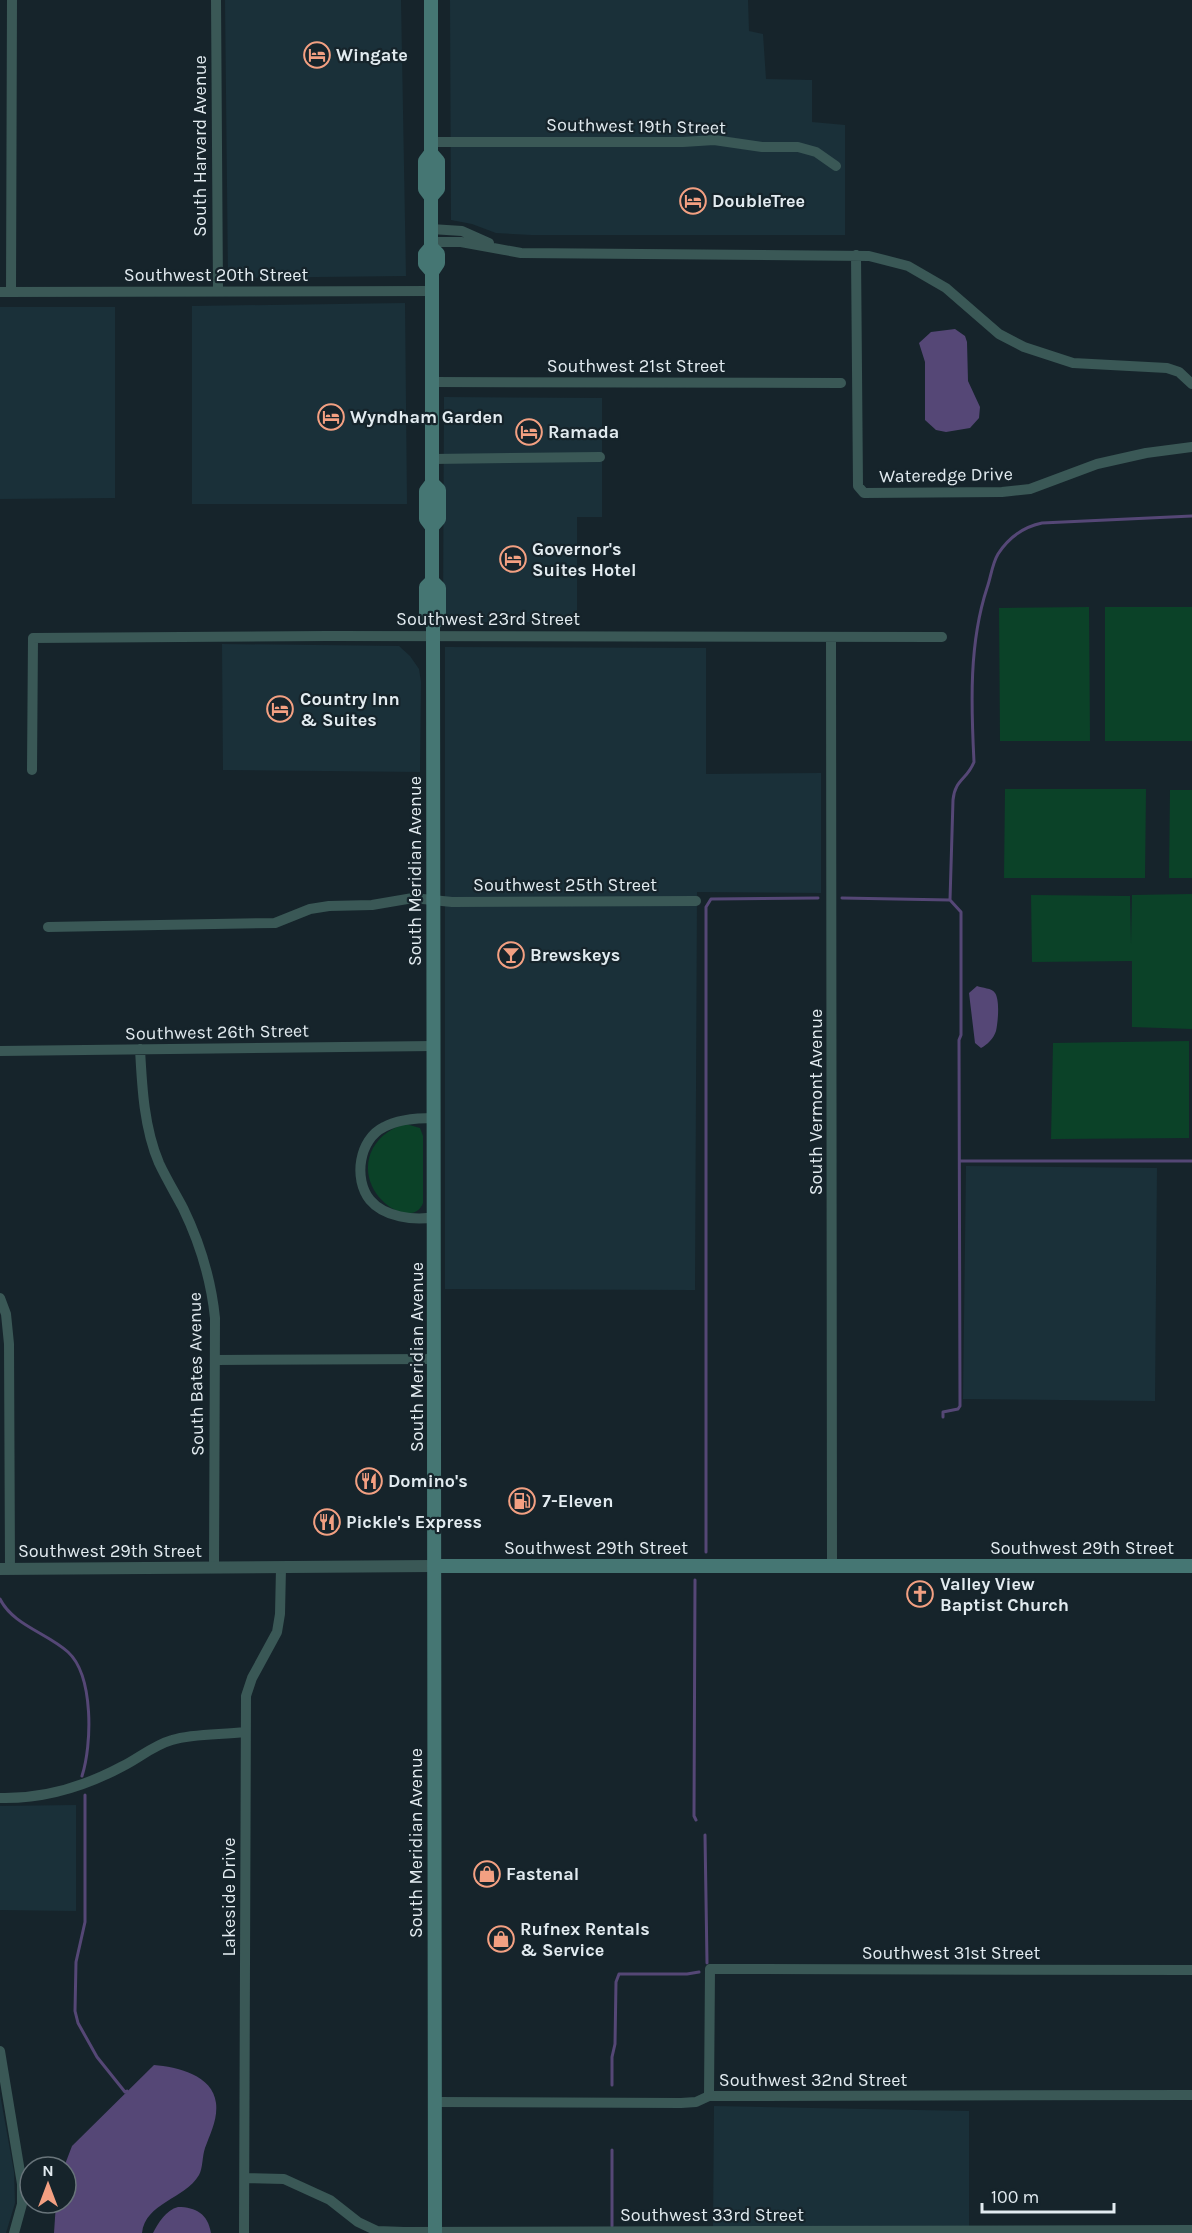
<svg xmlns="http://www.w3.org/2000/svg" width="1192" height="2233" font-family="Karla,sans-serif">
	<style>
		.built { fill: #1a3039 }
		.green { fill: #0b4228 }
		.water { fill: #554776 }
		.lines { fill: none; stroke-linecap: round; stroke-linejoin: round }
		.stream { stroke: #554776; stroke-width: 3 }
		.minor { stroke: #3a5856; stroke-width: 10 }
		.tertiary { stroke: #3a5856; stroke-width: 12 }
		.secondary { stroke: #457673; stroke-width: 14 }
		.labels { text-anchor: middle; stroke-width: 4.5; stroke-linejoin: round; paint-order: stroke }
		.poi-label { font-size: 18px; font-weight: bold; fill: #e2ebf0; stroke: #16242b; text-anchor: start }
		.street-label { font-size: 18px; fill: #e2ebf0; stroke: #16242b }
	</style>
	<rect width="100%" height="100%" fill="#16242b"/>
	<!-- built -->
	<path class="built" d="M225 0H401L406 276 228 278Z
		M450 0H748L749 31 763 34 766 79 812 80V122L845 125V235H531L496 233 472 224 451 220Z
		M405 303 407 504H192V306Z
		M0 307H115V498L0 499Z
		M444 397 602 398V517H577V622H443Z
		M222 644 399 646 410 656 419 669 421 682 420 772 223 770Z
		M445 647 706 648V774L821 773V893L697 892 695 1290 445 1289Z
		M966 1166 1157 1168 1155 1401 963 1399Z
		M76 1805V1911L0 1910V1806Z
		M0 2094 14 2172 15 2203 6 2233H0Z
		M714 2106 969 2111V2233H713Z"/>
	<!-- green -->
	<path class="green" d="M1089 607 1090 741H1000L999 608Z
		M1105 607H1192V741H1105Z
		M1005 789H1146L1145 878H1004Z
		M1170 790H1192V878H1169Z
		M1192 894V1029L1132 1027V961L1032 962 1031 895 1130 896 1131 944 1132 895Z
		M1189 1041V1138L1051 1139 1053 1043Z
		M406 1124 420 1128 423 1136V1203C412 1233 350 1192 373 1148 381 1135 391 1128 406 1124Z"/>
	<!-- water -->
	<path class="water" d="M955 329 965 336 967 342 968 381 980 407 979 418 970 428 946 432 936 430 925 420V362L919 343 931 332Z
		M977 986C982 988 992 988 995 993 1000 1000 998 1022 996 1031 994 1038 987 1045 981 1048L975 1043 969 993Z
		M154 2065C177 2067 213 2075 216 2103 218 2119 210 2134 205 2148 202 2157 203 2168 199 2175 185 2199 145 2203 142 2233H54L56 2203H66V2167H64L72 2146Z
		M178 2207C196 2207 208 2214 211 2233H153C158 2223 166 2210 178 2207Z"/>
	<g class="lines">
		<!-- stream -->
		<path class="stream" d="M842 898 950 900
			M960 1161H1192
			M943 1417V1412L958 1409 960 1406 959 1040 961 1035V912L950 900 953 800C955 779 967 780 974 762 971 704 969 643 987 588 991 577 992 564 998 554 1009 537 1023 527 1042 523L1192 516
			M706 1552V907L711 899 818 898
			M695 1580 694 1816 696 1820
			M0 1599C13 1625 47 1633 68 1652 94 1676 92 1745 82 1776
			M85 1795V1922L76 1962 75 2011 78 2023 97 2057 125 2092 127 2091
			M705 1835 707 1963
			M612 2085V2057L615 2044 616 1982 619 1974H687L699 1972
			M612 2150V2226"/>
		<!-- minor -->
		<path class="minor" d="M216 0 218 291
			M431 142H683L714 140 762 147H798L816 152 836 166
			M431 229 462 231 489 243
			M431 242H461L521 253 869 256 908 266 946 288 999 334 1024 347 1073 363 1167 368 1179 372 1192 384
			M856 255 858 486 864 493 1002 492 1030 489 1097 464 1146 453 1192 447
			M0 292 432 291
			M11 292 12 0
			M432 382 841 383
			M432 459 600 457
			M831 638 832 1566
			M32 770 33 638 327 636 942 637
			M48 927 275 923 310 909 329 906 372 905 413 898 452 902 696 901
			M140 1049C142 1087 144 1128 159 1163 166 1178 175 1193 183 1208 200 1243 211 1279 215 1318L214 1568
			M0 1051 434 1046
			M434 1118C418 1118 398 1119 384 1127 359 1139 353 1179 370 1200 384 1217 414 1221 435 1217
			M0 1298 6 1314 9 1344 10 1569
			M216 1360 435 1359
			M0 1798C44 1799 84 1787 123 1766 139 1758 154 1745 172 1740 195 1733 221 1735 245 1732
			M0 2051 22 2184V2204L14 2233
			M709 2096 710 1969 1192 1970
			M435 2102 681 2103 696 2102 709 2096 1192 2095
			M245 2178 284 2179 330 2200 358 2222 377 2231 404 2232 1192 2230
			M244 2233 246 1696 252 1678 277 1632 280 1614 281 1568"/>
		<!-- tertiary -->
		<path class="tertiary" d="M0 1569 434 1566"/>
		<!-- secondary -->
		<path class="secondary" d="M431 0V153L425 161V189L431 197V247L438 254V263L432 272V483L426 491V519L432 527
			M431 153 438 161V189L431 197
			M431 247 425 254V264L432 272
			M432 483 439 490V519L432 527V581L439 588V617L433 625V636L435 2233
			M432 581 426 587V616L433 625
			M434 1566H1192"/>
	</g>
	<!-- icons -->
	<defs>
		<g id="hotel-ring" transform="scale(1.35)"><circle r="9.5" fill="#16242b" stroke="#f3a082" stroke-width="1.5"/><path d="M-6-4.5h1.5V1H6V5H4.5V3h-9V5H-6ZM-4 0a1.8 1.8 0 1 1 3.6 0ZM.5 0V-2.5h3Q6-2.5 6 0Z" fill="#f3a082"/></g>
		<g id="bar-ring" transform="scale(1.35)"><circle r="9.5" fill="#16242b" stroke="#f3a082" stroke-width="1.5"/><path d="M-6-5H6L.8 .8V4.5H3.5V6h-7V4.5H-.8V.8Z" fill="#f3a082"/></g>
		<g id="restaurant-ring" transform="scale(1.35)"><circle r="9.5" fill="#16242b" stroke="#f3a082" stroke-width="1.5"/><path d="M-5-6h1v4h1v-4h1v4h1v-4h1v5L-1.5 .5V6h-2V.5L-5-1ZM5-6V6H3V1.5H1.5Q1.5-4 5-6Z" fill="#f3a082"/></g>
		<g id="fuel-ring" transform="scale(1.35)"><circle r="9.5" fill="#16242b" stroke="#f3a082" stroke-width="1.5"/><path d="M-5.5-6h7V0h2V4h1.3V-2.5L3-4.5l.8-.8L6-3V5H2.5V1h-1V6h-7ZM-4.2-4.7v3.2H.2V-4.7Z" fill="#f3a082"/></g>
		<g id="church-ring" transform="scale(1.35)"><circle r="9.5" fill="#16242b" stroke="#f3a082" stroke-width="1.5"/><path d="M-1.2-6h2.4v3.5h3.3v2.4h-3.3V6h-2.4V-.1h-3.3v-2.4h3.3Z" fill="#f3a082"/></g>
		<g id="shop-ring" transform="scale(1.35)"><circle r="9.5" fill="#16242b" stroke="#f3a082" stroke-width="1.5"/><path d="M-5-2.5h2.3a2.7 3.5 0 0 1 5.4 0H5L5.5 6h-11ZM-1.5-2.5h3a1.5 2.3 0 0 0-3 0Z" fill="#f3a082"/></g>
	</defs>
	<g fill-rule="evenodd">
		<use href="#hotel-ring" x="317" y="55"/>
		<use href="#hotel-ring" x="693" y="201"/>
		<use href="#hotel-ring" x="331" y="417"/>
		<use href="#hotel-ring" x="529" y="432"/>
		<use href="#hotel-ring" x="513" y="559"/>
		<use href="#hotel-ring" x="280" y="709"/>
		<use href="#bar-ring" x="511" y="955"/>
		<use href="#restaurant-ring" x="369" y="1481"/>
		<use href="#fuel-ring" x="522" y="1501"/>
		<use href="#restaurant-ring" x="327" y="1522"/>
		<use href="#church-ring" x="920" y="1594"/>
		<use href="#shop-ring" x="487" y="1874"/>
		<use href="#shop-ring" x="501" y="1939"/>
	</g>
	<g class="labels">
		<!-- poi labels -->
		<g class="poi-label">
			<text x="336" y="61">Wingate</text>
			<text x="712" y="207">DoubleTree</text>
			<text x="350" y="423">Wyndham Garden</text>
			<text x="548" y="438">Ramada</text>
			<text x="532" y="555">Governor's<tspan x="532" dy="21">Suites Hotel</tspan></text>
			<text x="300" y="705">Country Inn<tspan x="300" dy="21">&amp; Suites</tspan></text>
			<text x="530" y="961">Brewskeys</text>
			<text x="388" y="1487">Domino's</text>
			<text x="542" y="1507">7-Eleven</text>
			<text x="346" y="1528">Pickle's Express</text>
			<text x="940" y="1590">Valley View<tspan x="940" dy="21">Baptist Church</tspan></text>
			<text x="506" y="1880">Fastenal</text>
			<text x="520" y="1935">Rufnex Rentals<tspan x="520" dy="21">&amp; Service</tspan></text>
		</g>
		<!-- street labels -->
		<g class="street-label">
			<text transform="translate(636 126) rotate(1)" y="6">Southwest 19th Street</text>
			<text transform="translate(200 146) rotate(-90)" y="6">South Harvard Avenue</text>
			<text x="216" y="281">Southwest 20th Street</text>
			<text x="636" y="372">Southwest 21st Street</text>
			<text transform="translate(946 475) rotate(-1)" y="6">Wateredge Drive</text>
			<text x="488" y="625">Southwest 23rd Street</text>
			<text transform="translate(415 871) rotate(-90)" y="6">South Meridian Avenue</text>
			<text x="565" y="891">Southwest 25th Street</text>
			<text transform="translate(217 1032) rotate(-1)" y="6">Southwest 26th Street</text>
			<text transform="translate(816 1102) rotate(-90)" y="6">South Vermont Avenue</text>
			<text transform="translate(417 1357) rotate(-90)" y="6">South Meridian Avenue</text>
			<text transform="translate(196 1374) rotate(-91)" y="6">South Bates Avenue</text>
			<text x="596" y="1554">Southwest 29th Street</text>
			<text x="1082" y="1554">Southwest 29th Street</text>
			<text x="110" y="1557">Southwest 29th Street</text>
			<text transform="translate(416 1843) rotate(-90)" y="6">South Meridian Avenue</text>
			<text transform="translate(229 1897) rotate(-90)" y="6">Lakeside Drive</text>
			<text x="951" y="1959">Southwest 31st Street</text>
			<text x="813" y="2086">Southwest 32nd Street</text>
			<text x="712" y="2221">Southwest 33rd Street</text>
		</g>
	</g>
	<!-- north arrow -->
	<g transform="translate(48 2185)"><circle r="28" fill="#16242b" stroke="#68747a" stroke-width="1.5"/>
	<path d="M0-4.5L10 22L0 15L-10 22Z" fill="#f3a082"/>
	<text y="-9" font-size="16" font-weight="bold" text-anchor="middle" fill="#e2ebf0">N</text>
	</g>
	<!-- scale -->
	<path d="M982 2203v9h132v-9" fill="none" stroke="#e2ebf0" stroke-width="3"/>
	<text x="991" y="2203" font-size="18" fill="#e2ebf0" stroke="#16242b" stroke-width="4.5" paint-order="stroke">100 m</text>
</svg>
